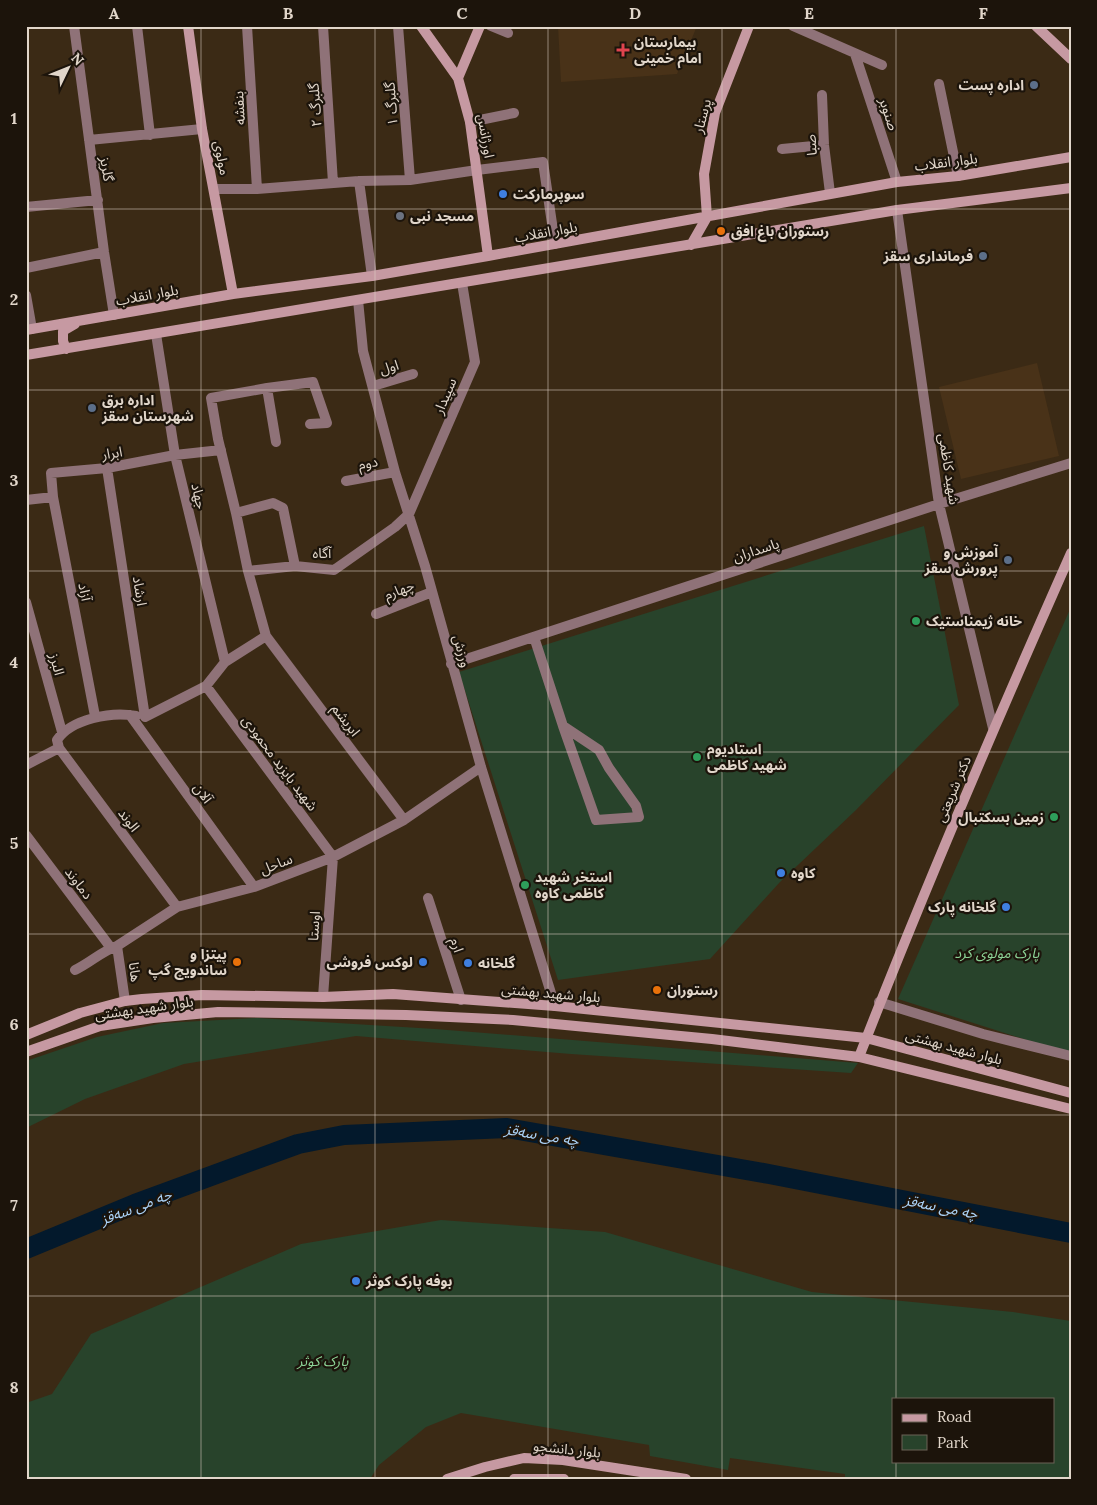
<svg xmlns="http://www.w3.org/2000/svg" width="1097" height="1505" font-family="Lora,'Noto Sans Arabic',serif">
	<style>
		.built { fill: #493218 }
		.green { fill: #28432b; fill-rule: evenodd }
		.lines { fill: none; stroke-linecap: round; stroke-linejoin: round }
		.river { stroke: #03192c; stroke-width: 20 }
		.street { stroke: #8f7278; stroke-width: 10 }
		.secondary { stroke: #c699a2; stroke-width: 10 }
		.grid { fill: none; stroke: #e1d6ca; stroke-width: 1; stroke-opacity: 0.55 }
		.health-dot { fill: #e0444e; stroke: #1c140b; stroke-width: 2 }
		.service-dot { fill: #5c6f8a; stroke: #1c140b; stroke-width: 2 }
		.shop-dot { fill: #3f7fe0; stroke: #1c140b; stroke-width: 2 }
		.worship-dot { fill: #6b7280; stroke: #1c140b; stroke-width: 2 }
		.food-dot { fill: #e8710a; stroke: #1c140b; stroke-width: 2 }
		.leisure-dot { fill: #2e9e5b; stroke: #1c140b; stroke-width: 2 }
		.labels { text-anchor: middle; stroke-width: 4.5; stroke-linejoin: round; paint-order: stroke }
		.poi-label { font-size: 14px; font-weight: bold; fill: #e1d6ca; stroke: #1c140b; text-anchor: start }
		.street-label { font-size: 14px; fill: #e1d6ca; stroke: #1c140b }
		.park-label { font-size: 14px; font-style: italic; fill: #8cd396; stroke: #1c140b }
		.water-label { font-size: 15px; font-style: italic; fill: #abd2f7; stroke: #1c140b }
		.neatline { fill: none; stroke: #e1d6ca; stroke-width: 2 }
		.grid-label { font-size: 16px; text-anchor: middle; font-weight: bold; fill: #e1d6ca }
	</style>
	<rect width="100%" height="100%" fill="#3b2a15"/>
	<!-- built -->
	<path class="built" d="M558 26H697L677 74 561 82Z
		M1037 363 1059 456 961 479 939 387Z"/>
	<!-- green -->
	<path class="green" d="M924 526 959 705 856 810 780 882 710 959 558 980 459 672Z
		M1071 607V1054L898 999Z
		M257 1018 435 1029 858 1063 851 1073 571 1054 356 1036 184 1064 85 1099 26 1128V1061L97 1037 163 1023Z
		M441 1220 605 1232 812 1292 1013 1312 1071 1321V1479H845V1474L730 1458 728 1470 650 1456 649 1445 461 1413 426 1427 379 1465 370 1479H26V1403L52 1394 91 1334 301 1244ZM893 1399H1053V1461H893Z"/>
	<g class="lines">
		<!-- river -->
		<path class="river" d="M26 1249 135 1204 298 1144 344 1135 507 1128 769 1174 1071 1233"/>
		<!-- street -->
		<path class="street" d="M74 26 104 252 114 315
			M137 26 150 135
			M247 26 257 189
			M323 26 333 183
			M398 26 410 180
			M491 26 508 33
			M793 26 882 65
			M855 54 897 182
			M939 84 958 176
			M822 95 824 145 830 193
			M470 122 514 113
			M89 140 202 129
			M782 149 824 145
			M359 181 372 276
			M214 189H257L359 181 410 180 477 170 543 162 555 244
			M26 207 98 200
			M897 210 939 504 993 728
			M26 268 104 252
			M26 295 32 329
			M358 300 363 351 395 472 425 566 481 767 555 1006
			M156 334 175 455 225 662
			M373 386 413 374
			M267 388 276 442
			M310 424 327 423 313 382 267 388 211 398 218 439 236 513 248 571 266 636 404 820
			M107 468 145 717
			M346 481 395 472
			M26 500 53 497
			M236 513 273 503 283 508 295 566
			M248 571 295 566 334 570 395 527 409 514 475 362 462 283
			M26 602 62 732
			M376 614 432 592
			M534 637 563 726 596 820 639 817 636 806 609 768 599 750 563 726
			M451 664 939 504 1071 463
			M206 686 333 857 323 997
			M130 715 254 887
			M95 716 53 497 51 473 107 468 175 455 221 450
			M145 717 206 686 225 662 266 636
			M59 748 177 907
			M26 765 59 748 57 740C71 719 112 711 136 716
			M26 835 111 948
			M428 898 461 1000
			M117 946 125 1001
			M75 970C90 963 102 951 117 946L177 907 254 887 333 857 404 820 481 767
			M879 1002 983 1034 1071 1056"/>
		<!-- secondary -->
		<path class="secondary" d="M188 26 202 129 233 294
			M421 26 458 78
			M480 26 458 78 470 122 488 256
			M1036 26 1071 59
			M691 245 707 217 704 174 715 113 749 26
			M26 330 233 294 372 276 488 256 897 182 958 176 1071 157
			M66 349 63 341V331L75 324
			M26 355 897 210 1071 188
			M26 1035 80 1013 125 1001 142 999 202 995 323 997 393 994 555 1006 866 1038 1071 1093
			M26 1052 100 1026 153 1018 218 1012 406 1015 513 1020 712 1039 859 1057 1071 1109
			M859 1057C925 887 997 720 1071 553
			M447 1479 485 1467 524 1458 563 1460 686 1479
			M514 1479H564"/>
	</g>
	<!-- grid -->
	<path class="grid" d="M201 26V1479M375 26V1479M548 26V1479M722 26V1479M896 26V1399M26 209H1071M26 390H1071M26 571H1071M26 752H1071M26 934H1071M26 1115H1071M26 1296H1071M896 1461V1479"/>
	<!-- markers -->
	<path class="health-dot" d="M620.5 42.5h5v5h5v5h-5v5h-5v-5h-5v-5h5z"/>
	<g class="service-dot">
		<circle cx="1034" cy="85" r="5"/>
		<circle cx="983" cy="256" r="5"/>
		<circle cx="92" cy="408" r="5"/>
		<circle cx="1008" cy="560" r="5"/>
	</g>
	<g class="shop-dot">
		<circle cx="503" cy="194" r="5"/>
		<circle cx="781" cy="873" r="5"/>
		<circle cx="1006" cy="907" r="5"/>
		<circle cx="423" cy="962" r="5"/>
		<circle cx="468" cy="963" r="5"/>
		<circle cx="356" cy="1281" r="5"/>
	</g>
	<circle class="worship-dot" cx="400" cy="216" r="5"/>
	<g class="food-dot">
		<circle cx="721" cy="231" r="5"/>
		<circle cx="237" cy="962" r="5"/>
		<circle cx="657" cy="990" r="5"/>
	</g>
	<g class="leisure-dot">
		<circle cx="916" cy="621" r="5"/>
		<circle cx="697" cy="757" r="5"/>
		<circle cx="1054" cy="817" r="5"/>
		<circle cx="525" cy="885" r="5"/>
	</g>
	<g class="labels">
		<!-- poi labels -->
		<g class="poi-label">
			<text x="634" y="47">بیمارستان<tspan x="634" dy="16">امام خمینی</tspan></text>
			<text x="1024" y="90" text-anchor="end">اداره پست</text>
			<text x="513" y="199">سوپرمارکت</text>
			<text x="410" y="221">مسجد نبی</text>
			<text x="731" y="236">رستوران باغ افق</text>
			<text x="973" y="261" text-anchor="end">فرمانداری سقز</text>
			<text x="102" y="405">اداره برق<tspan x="102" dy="16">شهرستان سقز</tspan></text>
			<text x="998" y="557" text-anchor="end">آموزش و<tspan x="998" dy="16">پرورش سقز</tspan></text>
			<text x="926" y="626">خانه ژیمناستیک</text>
			<text x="707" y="754">استادیوم<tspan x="707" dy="16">شهید کاظمی</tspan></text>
			<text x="1044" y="822" text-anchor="end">زمین بسکتبال</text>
			<text x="791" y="878">کاوه</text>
			<text x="535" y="882">استخر شهید<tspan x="535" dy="16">کاظمی کاوه</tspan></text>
			<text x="996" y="912" text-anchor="end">گلخانه پارک</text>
			<text x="227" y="959" text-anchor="end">پیتزا و<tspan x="227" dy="16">ساندویچ گپ</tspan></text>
			<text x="413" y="967" text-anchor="end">لوکس فروشی</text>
			<text x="478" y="968">گلخانه</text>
			<text x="667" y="995">رستوران</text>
			<text x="366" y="1286">بوفه پارک کوثر</text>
		</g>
		<!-- street labels -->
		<g class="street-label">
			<text transform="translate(391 104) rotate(-94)" y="5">گلبرگ ۱</text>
			<text transform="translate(315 105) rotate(-94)" y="5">گلبرگ ۲</text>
			<text transform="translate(239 108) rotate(-93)" y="5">بنفشه</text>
			<text transform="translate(889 114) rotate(72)" y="5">صنوبر</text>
			<text transform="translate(702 116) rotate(-75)" y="5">پرستار</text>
			<text transform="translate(486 136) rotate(80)" y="5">اورژانس</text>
			<text transform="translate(811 145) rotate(-95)" y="5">صبا</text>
			<text transform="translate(222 158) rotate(79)" y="5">مولوی</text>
			<text transform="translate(946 162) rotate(-7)" y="5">بلوار انقلاب</text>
			<text transform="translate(107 169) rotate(81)" y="5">گلریز</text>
			<text transform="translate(546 232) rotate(-10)" y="5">بلوار انقلاب</text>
			<text transform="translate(147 295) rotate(-10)" y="5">بلوار انقلاب</text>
			<text transform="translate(389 367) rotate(-17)" y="5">اول</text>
			<text transform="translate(445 396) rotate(-67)" y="5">سپیدار</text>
			<text transform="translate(112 453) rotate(-9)" y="5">ابرار</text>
			<text transform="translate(368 463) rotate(-11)" y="5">دوم</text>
			<text transform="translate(949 469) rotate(81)" y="5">شهید کاظمی</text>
			<text transform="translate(199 496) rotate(77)" y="5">جهاد</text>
			<text transform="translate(756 550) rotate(-18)" y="5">پاسداران</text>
			<text x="322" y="558">آگاه</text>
			<text transform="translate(399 590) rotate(-21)" y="5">چهارم</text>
			<text transform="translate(140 591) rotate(81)" y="5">ارشاد</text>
			<text transform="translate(85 592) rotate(79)" y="5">آزاد</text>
			<text transform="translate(462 651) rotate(74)" y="5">ورزش</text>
			<text transform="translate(57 664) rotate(75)" y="5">البرز</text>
			<text transform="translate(346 720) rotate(53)" y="5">ابریشم</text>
			<text transform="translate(280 763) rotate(53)" y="5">شهید بایزید محمودی</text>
			<text transform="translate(953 789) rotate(-67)" y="5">دکتر شریعتی</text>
			<text transform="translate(203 793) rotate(54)" y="5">آلان</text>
			<text transform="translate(129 820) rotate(53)" y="5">الوند</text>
			<text transform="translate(276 864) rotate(-21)" y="5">ساحل</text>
			<text transform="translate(79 883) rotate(53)" y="5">دماوند</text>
			<text transform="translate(314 926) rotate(-86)" y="5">اوستا</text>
			<text transform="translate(457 945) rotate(72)" y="5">ارم</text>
			<text transform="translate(135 972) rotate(83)" y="5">هانا</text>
			<text transform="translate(551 993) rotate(5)" y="5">بلوار شهید بهشتی</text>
			<text transform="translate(144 1008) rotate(-8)" y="5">بلوار شهید بهشتی</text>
			<text transform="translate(954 1047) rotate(15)" y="5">بلوار شهید بهشتی</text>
			<text transform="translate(567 1449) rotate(6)" y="5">بلوار دانشجو</text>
		</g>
		<!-- park labels -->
		<g class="park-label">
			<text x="997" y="958">پارک مولوی کرد</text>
			<text x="323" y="1366">پارک کوثر</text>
		</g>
		<!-- water labels -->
		<g class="water-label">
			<text transform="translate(542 1135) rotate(9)" y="5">چە می سەقز</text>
			<text transform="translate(136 1207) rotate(-21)" y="5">چە می سەقز</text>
			<text transform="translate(941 1207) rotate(11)" y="5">چە می سەقز</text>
		</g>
	</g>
	<!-- border -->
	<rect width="1097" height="1505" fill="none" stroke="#1c140b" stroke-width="55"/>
	<!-- legend -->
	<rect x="892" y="1398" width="162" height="65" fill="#1c140b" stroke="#6b6257"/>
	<rect x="902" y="1414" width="25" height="8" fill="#c699a2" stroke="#6b6257"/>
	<text x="937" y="1422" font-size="15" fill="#e1d6ca">Road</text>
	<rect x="902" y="1435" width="25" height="15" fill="#28432b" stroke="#6b6257"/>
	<text x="937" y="1448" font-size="15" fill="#e1d6ca">Park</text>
	<!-- north arrow -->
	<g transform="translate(68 68) rotate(47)" stroke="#1c140b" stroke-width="4" paint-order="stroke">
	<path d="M0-4L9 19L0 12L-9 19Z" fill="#e1d6ca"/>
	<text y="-8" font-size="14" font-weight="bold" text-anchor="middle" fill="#e1d6ca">N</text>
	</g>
	<rect x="28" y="28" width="1042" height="1450" class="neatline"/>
	<g class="grid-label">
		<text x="114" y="19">A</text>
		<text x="288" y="19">B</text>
		<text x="462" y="19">C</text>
		<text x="635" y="19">D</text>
		<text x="809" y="19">E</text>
		<text x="983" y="19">F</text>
		<text x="14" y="124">1</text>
		<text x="14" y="305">2</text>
		<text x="14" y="486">3</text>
		<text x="14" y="668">4</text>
		<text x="14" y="849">5</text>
		<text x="14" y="1030">6</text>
		<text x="14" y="1211">7</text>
		<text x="14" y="1393">8</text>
	</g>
</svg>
